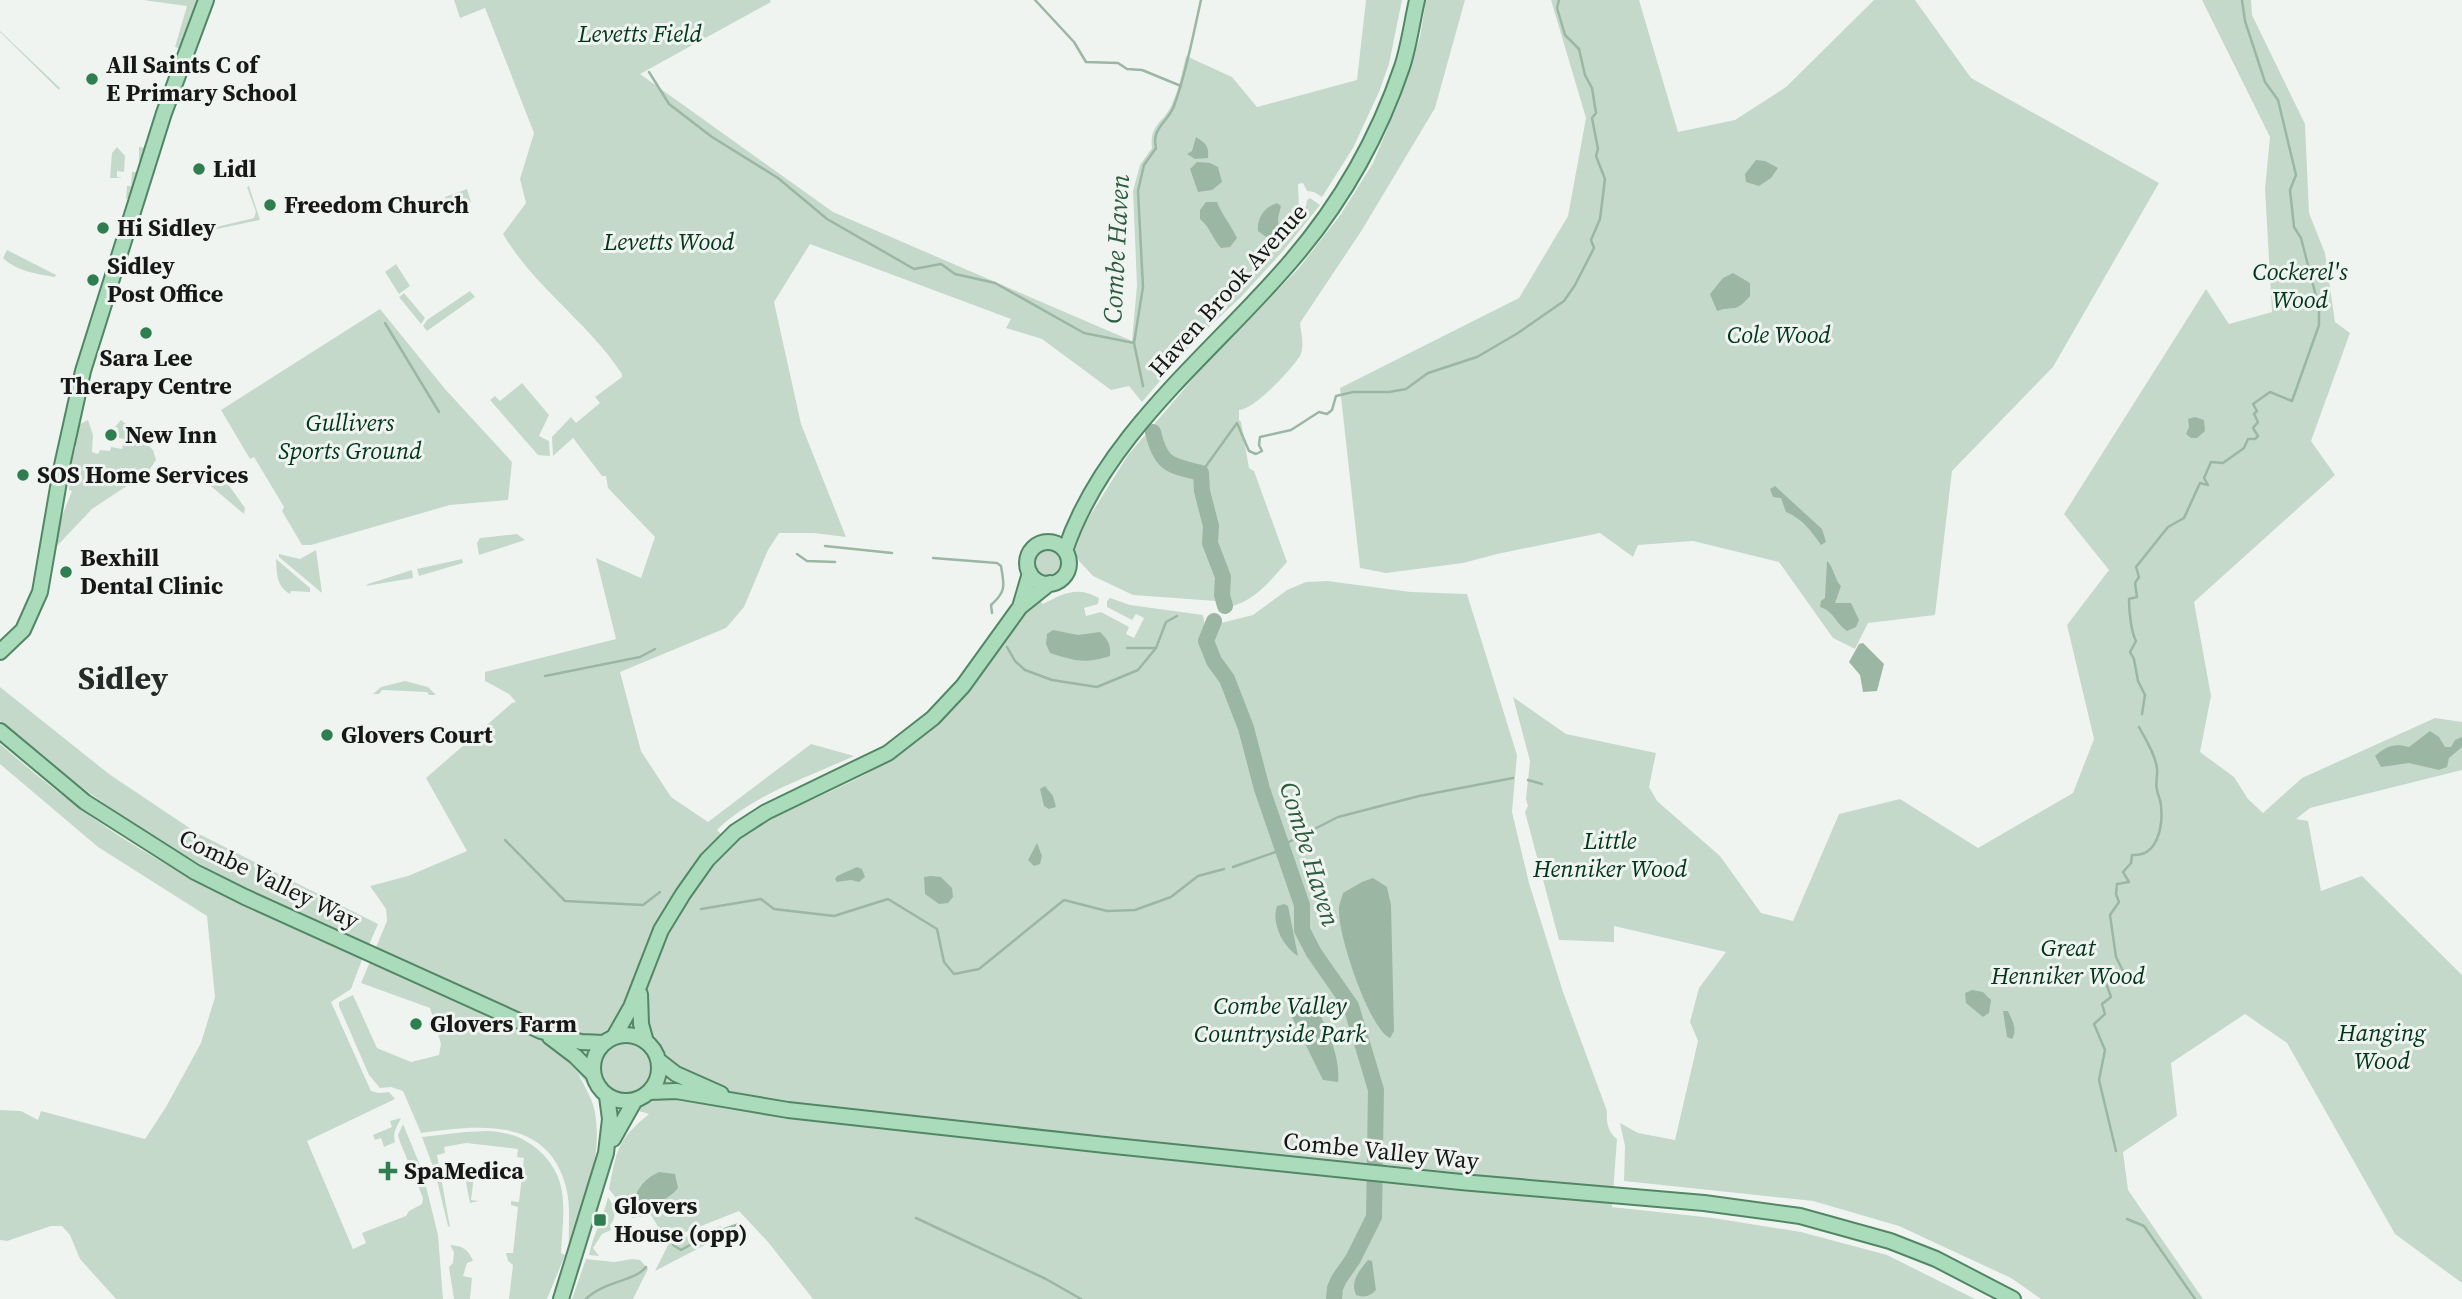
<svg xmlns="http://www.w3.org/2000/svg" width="2462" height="1299" font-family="'Source Serif 4',serif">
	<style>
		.green { fill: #c5d9ca }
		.water { fill: #9bb7a3 }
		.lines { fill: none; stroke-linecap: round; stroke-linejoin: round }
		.stream { stroke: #9bb7a3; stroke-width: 2.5 }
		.river { stroke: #9bb7a3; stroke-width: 16 }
		.primary-casing { stroke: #528765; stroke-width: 18 }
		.primary { stroke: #aadcbc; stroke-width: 14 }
		.poi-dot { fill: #2e7e4f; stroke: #f0f4f1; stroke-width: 2.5 }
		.labels { text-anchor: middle; stroke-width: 6; stroke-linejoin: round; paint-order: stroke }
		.park-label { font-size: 24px; font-style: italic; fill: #01351a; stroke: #f0f4f1 }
		.poi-label { font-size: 24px; font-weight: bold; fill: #161716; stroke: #f0f4f1; text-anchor: start }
		.street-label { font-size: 24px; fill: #161716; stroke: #f0f4f1 }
		.water-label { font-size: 26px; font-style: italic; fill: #2d5b3e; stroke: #f0f4f1 }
		.district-label { font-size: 32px; font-weight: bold; fill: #272a28; stroke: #f0f4f1 }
	</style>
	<rect width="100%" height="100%" fill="#f0f4f1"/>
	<!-- green -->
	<path class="green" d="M143 0H200L184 50 175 47 187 6Z
		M454 0H770L771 2 640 74 833 212 1132 341 1137 285 1133 191 1140 165 1152 148C1149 124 1165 122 1172 104 1179 89 1182 73 1186 56L1232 77 1257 107 1357 80 1366 0H1402L1389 64 1379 92 1353 148 1322 197 1314 192 1307 191 1303 183 1298 184 1299 207H1306L1307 200 1310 198 1320 205 1283 251 1241 297 1195 340 1142 402 1129 386 1111 390 1042 339 1006 328 1011 319 810 244 774 302 801 424 846 537 814 533H779L768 550 744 607 726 628 620 672 641 751 671 797 708 822 811 744 854 756C811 776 750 796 717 830L733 846C750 827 774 817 796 807 829 792 862 778 892 759 951 722 987 666 1027 611L1040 601 1043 604C1064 593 1077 586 1099 598L1098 604 1084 608 1086 616 1101 612 1129 627 1126 634 1134 638 1144 618 1136 614 1132 620 1107 607V601L1110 598 1130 605 1203 615 1205 627 1253 615 1287 590 1306 582 1327 581 1411 592 1467 594 1517 755 1512 812 1529 883 1563 992 1607 1111C1606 1122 1608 1132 1617 1139L1612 1207 1713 1218 1801 1232 1887 1255 1975 1299H813L768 1242 739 1211 666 1240 651 1215 632 1218 629 1214 621 1213 616 1198 609 1189C617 1149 617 1140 649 1114L601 1100 578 1073C584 1086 593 1099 595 1113 603 1158 583 1205 569 1246 568 1227 571 1206 566 1187 548 1116 477 1125 421 1133L403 1091 391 1087 380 1088 369 1075 339 1006V1002L353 995 377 1048 411 1062 439 1055 441 1044 430 1008 361 983 387 921 386 909 370 886 408 876 467 851 426 778 512 703 516 702 509 694 485 681V672L616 639 596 558 641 578 655 537 608 488 606 476H602L573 438 553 456 552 437 571 417 576 423 600 403 595 397 622 377V374C588 322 534 287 503 234L526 203 520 179 534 133 485 8 460 18Z
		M1426 0H1465L1435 108 1362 230 1300 323C1301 333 1305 346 1300 356 1291 370 1255 409 1239 410V420L1241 422 1249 468 1254 471 1287 562C1269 582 1256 600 1230 607L1216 601 1133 595 1093 576 1079 561 1075 550 1086 522 1128 455 1208 361 1299 268 1341 214 1373 163 1400 99 1420 37Z
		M1551 0H1639L1678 132 1735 120 1786 87 1874 0H1915L1971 78 2159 183 2053 367 1952 471 1935 615 1868 623 1855 649 1833 638 1779 562 1693 541 1638 545 1633 557 1600 533 1497 554 1463 563 1386 573 1360 568 1340 388 1519 298 1568 216 1586 118Z
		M2202 0H2251L2252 15 2305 124 2309 213 2325 253 2335 322 2350 333 2311 441 2335 475 2194 602 2211 696 2200 752 2234 777 2248 799 2263 813 2302 778 2435 718 2462 722V770L2310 808 2296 819 2308 821 2321 891 2362 876 2462 975V1283L2395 1234 2287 1043 2245 1014 2171 1063 2177 1116 2123 1152 2128 1190 2203 1299H2041L2011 1278 1899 1226 1813 1201 1624 1181 1625 1146 1620 1123 1638 1133 1675 1140 1698 1041 1690 1022 1699 988 1726 952 1614 926V942L1559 940 1525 812 1528 806 1526 799 1530 761 1513 697 1566 734 1656 753 1649 787 1657 801 1720 856 1761 913 1793 921 1839 814 1900 799 1978 848 2073 793 2094 739 2067 625 2109 570 2064 514 2206 289 2229 324 2272 312 2265 189 2270 137Z
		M0 31 60 88 59 90 0 32Z
		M117 147 125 156 124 172 117 171V177L123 178H110L112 153Z
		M139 147 147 148 133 195 126 199 127 186H131L132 172H139Z
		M249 186 260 220 184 236 181 228 189 225 191 233 254 218 256 212 247 187Z
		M467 189 471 202 458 210 448 207 445 197Z
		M7 250 56 275 55 277C37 274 16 271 3 258Z
		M396 264 410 286 399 294 385 272Z
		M470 291 475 297 427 331 423 326 427 320Z
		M404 293 425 318 421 324 399 297Z
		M380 309 445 389 512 462 508 500 450 505 311 545H302L282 511 284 507 254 457 250 459 221 410Z
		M522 383 549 415 539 436 549 441 550 456 538 455 490 400 495 396 500 401Z
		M88 420 93 435 92 452 98 454 100 450 110 451 111 447 122 449 124 439 119 438 118 428 115 427 121 420 132 429 127 435 134 431 153 450 156 460 148 472 92 509 57 546 54 544 58 526 72 491 69 490 72 460 76 447 75 443 78 425Z
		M223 477 245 508 244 514 206 482Z
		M517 534 525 540 479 555 477 543 480 538Z
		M1032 563a16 16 0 1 1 32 0a16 16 0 1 1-32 0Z
		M316 550 322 593 279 557V554L300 559Z
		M276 559 310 588V592L291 591 290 594C276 586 277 574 276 559Z
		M462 559 463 563 419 576 417 569Z
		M412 570 413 578 366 586 368 584Z
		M405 681 428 687 436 695H429L427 692 382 690 379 694H373L381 687Z
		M0 687 109 774 197 833 378 924 369 945C312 919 254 895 200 864 128 823 62 776 0 721Z
		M0 744C43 781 88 817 137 847 208 891 288 922 363 957L351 989 331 1002 371 1091 379 1093 389 1092 395 1099 307 1141 353 1249 366 1243 362 1233 406 1216 409 1211 422 1204 423 1198 400 1142 398 1135 403 1124 422 1170 438 1235 443 1299H116L80 1259 70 1235 62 1226H51L7 1241 0 1240V1110L21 1111 38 1120 41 1111 145 1139 166 1107 201 1043 215 997 207 916 98 847 0 764Z
		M401 1118C398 1126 392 1131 395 1142L384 1147 381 1138 375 1140 373 1135 392 1127 390 1121Z
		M465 1132C476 1132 488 1130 498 1132 529 1135 558 1161 562 1192 565 1212 562 1233 561 1253L565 1255 547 1299H509L513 1265 508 1261 506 1253H513L518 1207 511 1205V1201L519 1202 524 1158 517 1157 518 1149 466 1143 444 1147 445 1153 437 1155 450 1227 448 1226 435 1172 422 1137Z
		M463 1167 475 1168 471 1200 479 1201 470 1203Z
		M608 1197C614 1206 618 1217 610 1225L611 1230 602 1234 593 1248 599 1256 589 1255C593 1235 603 1218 608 1197Z
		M721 1226 726 1234 655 1271 669 1243 705 1230Z
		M450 1245C463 1246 468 1249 473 1261L467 1263 463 1276 472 1278 470 1299H454L449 1267 453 1263 454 1252Z
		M586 1259 614 1262 632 1259 640 1260 648 1269 633 1299H572Z"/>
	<!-- water -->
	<path class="water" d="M1196 137C1206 143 1209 146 1208 158L1195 159 1187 154 1192 151Z
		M1756 160 1765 161 1778 168 1771 178 1759 186 1746 182 1745 174Z
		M1197 162 1210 163 1218 167 1222 182 1212 190 1198 192 1190 169Z
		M1206 202H1217C1222 215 1231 225 1237 238L1230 247 1221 248C1212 238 1210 227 1200 219V210Z
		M1277 203 1281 206 1278 218 1279 232 1266 237 1258 231C1257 218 1264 207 1277 203Z
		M1733 273 1750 283V296C1735 314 1735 305 1717 311L1710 294 1723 278Z
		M2195 417 2204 420 2205 431 2197 438H2191L2186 434 2189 427 2188 419Z
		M1775 486 1822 529 1826 542 1821 545C1811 531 1803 519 1786 512L1781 498 1773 497 1770 489Z
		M1827 561C1834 567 1834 579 1841 586L1835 603H1851L1859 620 1856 627 1847 631C1836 624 1834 611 1820 607L1821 601 1825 598Z
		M1053 630 1078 635 1100 632C1108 640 1111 644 1110 656 1085 664 1075 661 1050 653L1046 644 1047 634Z
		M1863 643 1884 664 1877 691 1863 692 1860 675 1849 662 1859 644Z
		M2430 731 2439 737 2445 747H2451L2455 740 2462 737V747L2449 758 2447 767 2439 770 2409 763 2381 767 2375 756C2387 746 2393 743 2409 747Z
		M1045 786 1053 796 1056 807 1049 809 1044 806 1040 789Z
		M1037 843 1042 856 1040 864 1034 866 1028 860Z
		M857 867 862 869 865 877 859 882 851 880 837 882 835 879 837 876Z
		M931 876 941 877 952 888 953 897 948 903 939 904 925 894 924 877Z
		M1373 878 1387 887 1391 905 1394 1031 1390 1038C1369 1029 1337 933 1339 909 1339 904 1342 898 1343 893L1362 882Z
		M1284 904 1288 906 1298 956C1283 947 1271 923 1277 906Z
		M1972 990 1983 992 1991 1000 1989 1013 1983 1017 1966 1003 1965 993Z
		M1297 997 1312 998C1324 1023 1341 1054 1338 1082L1323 1080 1290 1013Z
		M2003 1011H2008C2012 1020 2018 1030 2012 1039L2007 1037Z
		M659 1172 675 1174 678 1188C671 1198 652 1207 641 1205L635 1197C640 1184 647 1178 659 1172Z
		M1368 1260 1372 1261 1376 1290C1371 1296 1364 1298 1356 1295 1350 1281 1359 1271 1368 1260Z"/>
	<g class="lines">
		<!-- stream -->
		<path class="stream" d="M1035 0 1074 42 1086 62 1118 63 1127 69 1142 70 1181 86
			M649 72 669 104 712 137 778 178 827 219 914 269 941 264 955 274 995 283 1084 333 1134 343
			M385 323 439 412
			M1143 386 1134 343 1143 287 1138 191 1144 165 1156 148C1151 128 1168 122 1174 106 1187 71 1193 35 1201 0
			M1201 473 1237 423 1249 451 1256 454 1262 451 1259 445 1260 437 1291 430 1319 412 1327 414 1332 410 1336 396 1353 392H1389L1406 389 1428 373 1477 357 1518 333 1564 301 1575 285 1594 248 1591 240 1600 219 1605 179 1596 156 1598 149 1592 118 1596 113 1592 88 1585 75 1579 49 1565 35 1557 8 1559 0
			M825 546 892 553
			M797 554 807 561 835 562
			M933 558 997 563 1001 566C1004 585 1007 591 991 605L992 613
			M1007 647 1015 661 1025 670 1052 680 1097 687 1138 670 1156 648 1166 622 1177 616
			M1127 648H1156
			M545 676 640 657 655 649
			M2142 714 2145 695 2138 681 2134 659 2130 652 2136 641C2131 632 2129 610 2129 599L2137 597 2135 583 2139 577 2136 567 2168 527 2184 518 2200 483 2208 485 2204 478 2211 462 2223 463 2244 448 2248 439H2255L2258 436 2253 428 2258 422 2254 414 2257 411 2253 404 2270 392 2292 401 2319 325V308L2301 238 2294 227 2290 190 2296 175 2278 100 2265 82 2245 21 2242 0
			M1528 780 1542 784
			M505 840 565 901 643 905 660 892
			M1283 845 1338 817 1419 796 1513 778
			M1233 867 1284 849
			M701 909 761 899 774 909 834 916 888 899 937 929 944 962 954 974 979 969 1064 900 1107 911 1135 910 1171 897 1198 876 1224 869
			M2116 1151 2099 1080 2105 1050 2094 1024 2105 1014 2102 1004 2111 997 2106 983 2126 977 2116 957 2110 915 2119 902 2116 894 2117 884 2129 882 2123 872 2131 863 2132 855C2158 857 2163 826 2161 806 2161 800 2158 796 2157 790 2155 783 2158 775 2157 768 2155 754 2146 740 2139 727
			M916 1218 1046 1279 1081 1299
			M2127 1219 2144 1226 2195 1299
			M673 1245 681 1250 710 1234 739 1224
			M586 1299C604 1281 636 1281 646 1267"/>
		<!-- river -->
		<path class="river" d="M1153 432C1161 466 1170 465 1201 473L1202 491 1211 526 1210 543 1223 577 1222 595 1225 606
			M1214 621 1206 641 1214 661 1227 679 1246 728 1262 789 1302 905V930L1314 953 1351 1006 1376 1090 1374 1217 1353 1259 1339 1279 1335 1288 1334 1299"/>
		<!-- primary casing -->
		<g class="primary-casing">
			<path id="primary" d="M1027 563a21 21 0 1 1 42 0a21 21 0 1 1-42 0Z
				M1065 551C1104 434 1215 351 1292 260 1340 204 1378 138 1402 67 1409 46 1412 22 1417 0
				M1020 607 1050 583
				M0 652 23 630 40 592 61 470 83 371 164 113 206 0
				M0 731 85 802 195 872 245 897 541 1031 581 1042 604 1043
				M640 994 641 1024 646 1042
				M593 1068a33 33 0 1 1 66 0a33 33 0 1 1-66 0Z
				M550 1037 575 1056 593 1074
				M614 1037 631 1007 661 930 683 894 707 860 735 832 766 812 888 753 933 718 963 686 1020 607 1030 573
				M658 1060 676 1074 721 1094
				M649 1092 676 1091 788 1110 1105 1145 1461 1182 1704 1203 1800 1216 1890 1241 1936 1259 2013 1299
				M613 1139 635 1100
				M561 1299 606 1153 610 1119 607 1096"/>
		</g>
		<!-- primary -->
		<use href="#primary" class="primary"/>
	</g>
	<!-- markers -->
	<g class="poi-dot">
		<circle cx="92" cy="79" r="7"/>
		<circle cx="199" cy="169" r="7"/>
		<circle cx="270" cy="205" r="7"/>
		<circle cx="103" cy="228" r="7"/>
		<circle cx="93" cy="280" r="7"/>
		<circle cx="146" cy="333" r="7"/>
		<circle cx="111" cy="435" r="7"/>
		<circle cx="23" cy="475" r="7"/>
		<circle cx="66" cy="572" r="7"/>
		<circle cx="327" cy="735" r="7"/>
		<circle cx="416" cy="1024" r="7"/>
		<path d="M384.5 1160.5h7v7h7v7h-7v7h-7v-7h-7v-7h7z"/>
		<rect x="593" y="1213" width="14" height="14" rx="3.5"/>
	</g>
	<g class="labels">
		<!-- park labels -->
		<g class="park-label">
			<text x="640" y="42">Levetts Field</text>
			<text x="669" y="250">Levetts Wood</text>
			<text x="2300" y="280">Cockerel's<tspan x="2300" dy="28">Wood</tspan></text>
			<text x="1779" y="343">Cole Wood</text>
			<text x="350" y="431">Gullivers<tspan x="350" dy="28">Sports Ground</tspan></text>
			<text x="1610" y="849">Little<tspan x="1610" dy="28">Henniker Wood</tspan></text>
			<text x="2068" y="956">Great<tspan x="2068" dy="28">Henniker Wood</tspan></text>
			<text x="1280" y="1014">Combe Valley<tspan x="1280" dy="28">Countryside Park</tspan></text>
			<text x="2382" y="1041">Hanging<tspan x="2382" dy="28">Wood</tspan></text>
		</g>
		<!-- poi labels -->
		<g class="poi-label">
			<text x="106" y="73">All Saints C of<tspan x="106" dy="28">E Primary School</tspan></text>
			<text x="213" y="177">Lidl</text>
			<text x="284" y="213">Freedom Church</text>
			<text x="117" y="236">Hi Sidley</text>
			<text x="107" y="274">Sidley<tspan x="107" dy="28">Post Office</tspan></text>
			<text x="146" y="366" text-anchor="middle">Sara Lee<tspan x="146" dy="28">Therapy Centre</tspan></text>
			<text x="125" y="443">New Inn</text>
			<text x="37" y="483">SOS Home Services</text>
			<text x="80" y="566">Bexhill<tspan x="80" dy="28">Dental Clinic</tspan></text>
			<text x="341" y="743">Glovers Court</text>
			<text x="430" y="1032">Glovers Farm</text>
			<text x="404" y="1179">SpaMedica</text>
			<text x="614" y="1214">Glovers<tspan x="614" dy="28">House (opp)</tspan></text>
		</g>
		<!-- street labels -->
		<g class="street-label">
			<text transform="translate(1228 290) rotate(-48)" y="8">Haven Brook Avenue</text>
			<text transform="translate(269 879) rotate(26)" y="8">Combe Valley Way</text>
			<text transform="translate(1381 1151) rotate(6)" y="8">Combe Valley Way</text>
		</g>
		<!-- water labels -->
		<g class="water-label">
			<text transform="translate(1116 249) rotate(-87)" y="9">Combe Haven</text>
			<text transform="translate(1310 854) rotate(73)" y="9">Combe Haven</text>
		</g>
		<!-- district labels -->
		<g class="district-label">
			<text x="123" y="689">Sidley</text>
		</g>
	</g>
</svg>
